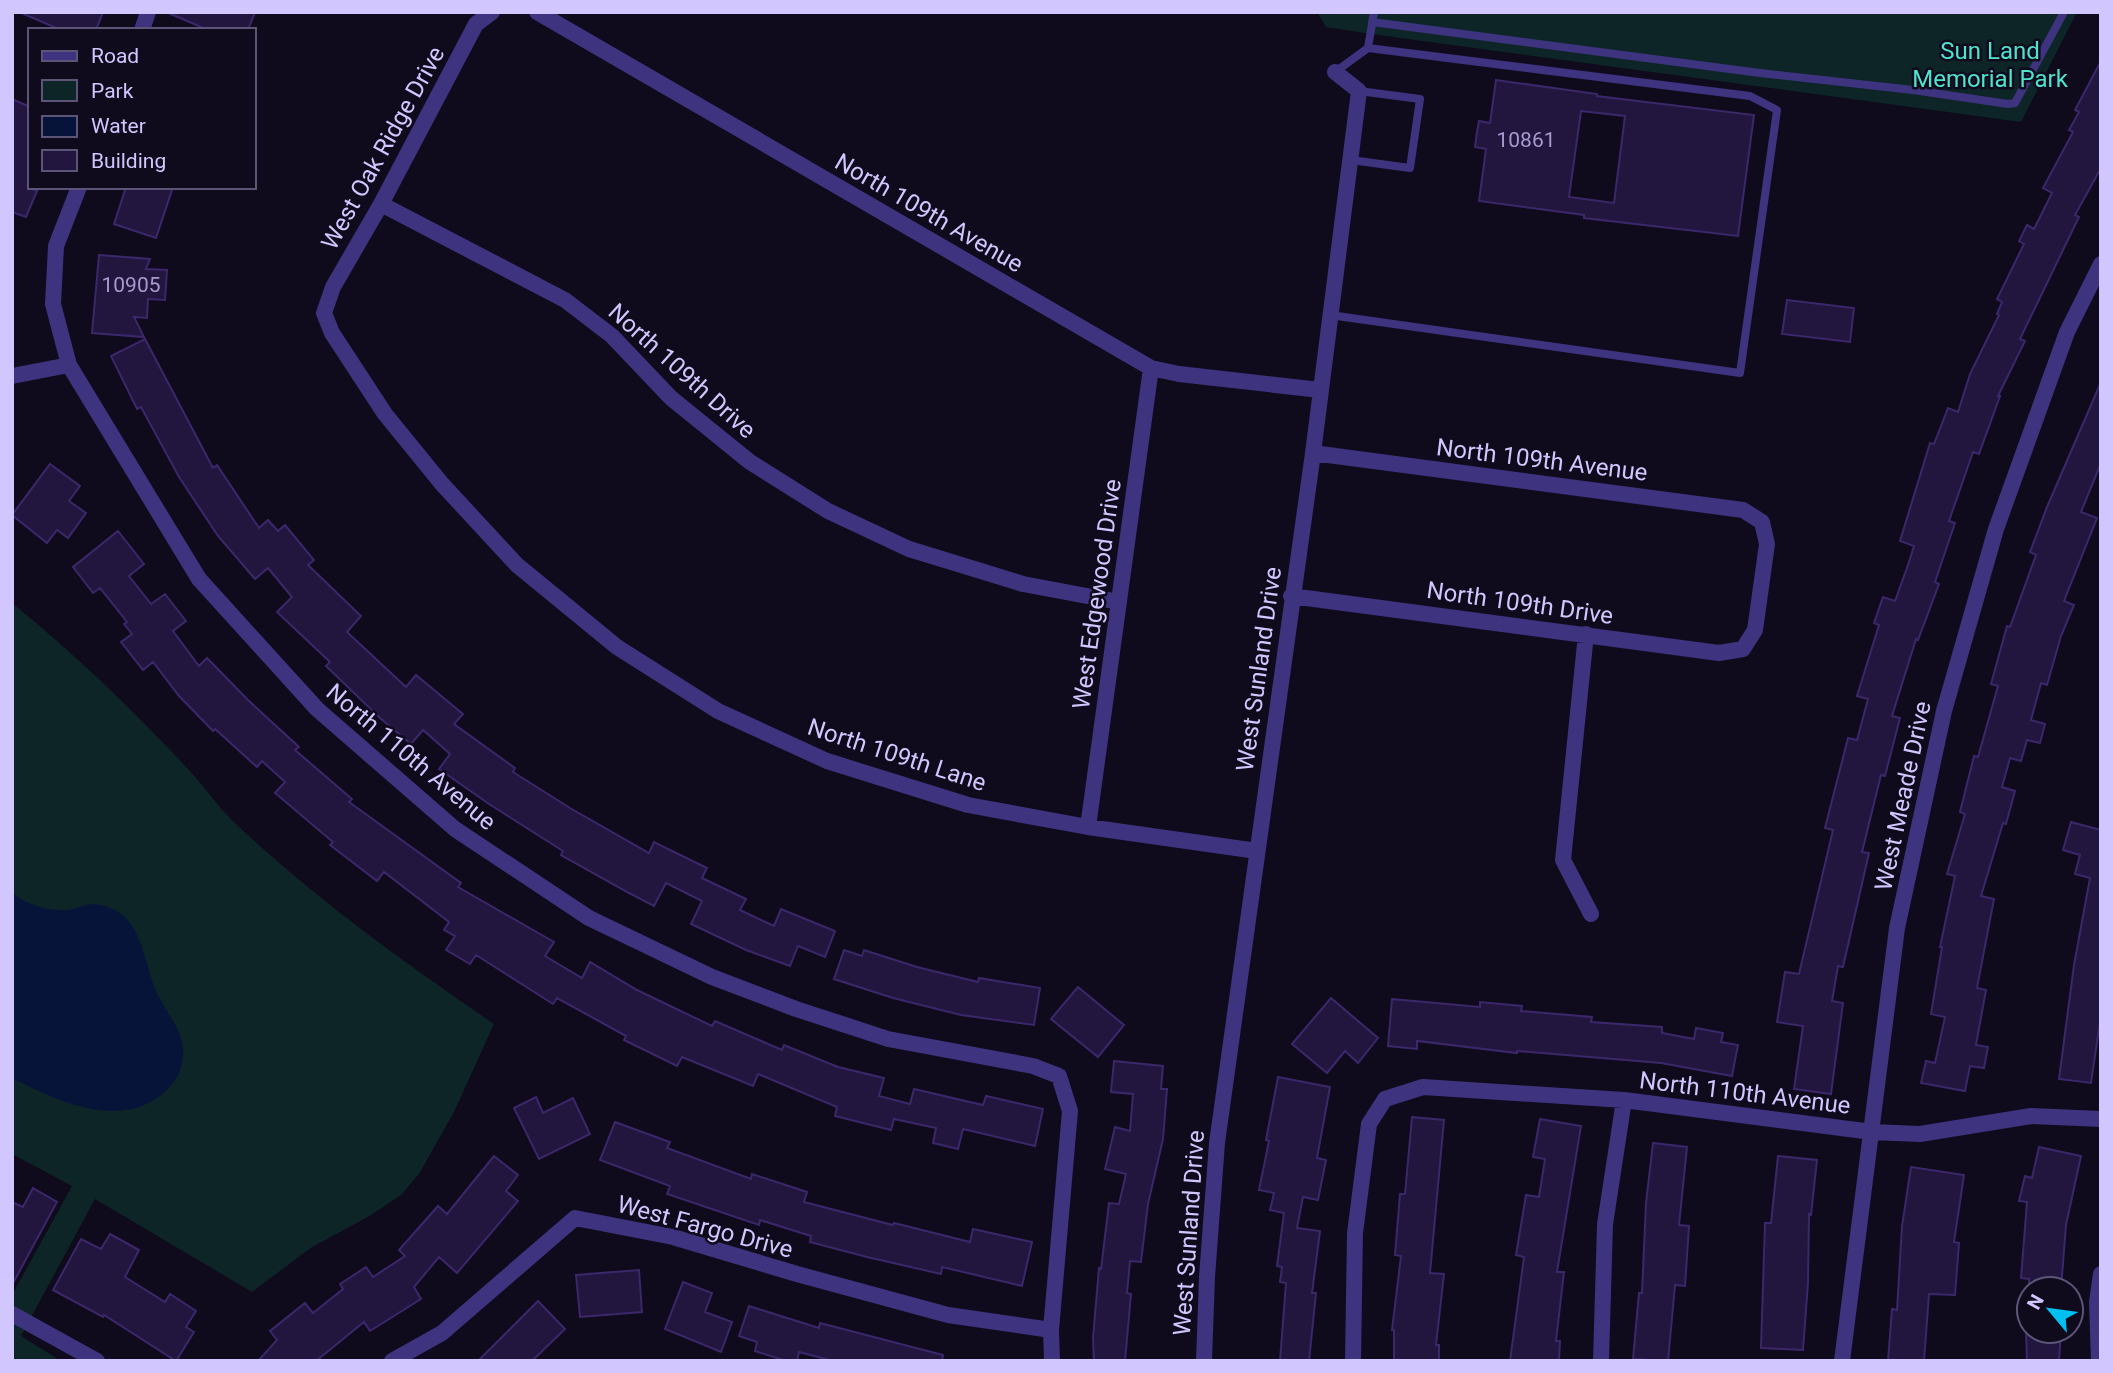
<svg xmlns="http://www.w3.org/2000/svg" width="2113" height="1373" font-family="Roboto,sans-serif">
	<style>
		.green { fill: #0d2527 }
		.water { fill: #071439 }
		.building { fill: #22163e; stroke: #3c276b; stroke-width: 2; fill-rule: evenodd }
		.lines { fill: none; stroke-linecap: round; stroke-linejoin: round }
		.lane { stroke: #3e337e; stroke-width: 8 }
		.street { stroke: #3e337e; stroke-width: 16 }
		.labels { text-anchor: middle; stroke-width: 5; stroke-linejoin: round; paint-order: stroke }
		.number-label { font-size: 21px; fill: #a69acf }
		.park-label { font-size: 24px; fill: #4ee3cd; stroke: #0f0a1c }
		.street-label { font-size: 24px; fill: #d2c6ff; stroke: #0f0a1c }
	</style>
	<rect width="100%" height="100%" fill="#0f0a1c"/>
	<!-- green -->
	<path class="green" d="M1317 12H2077L2021 122 1371 34 1326 27Z
		M12 603C76 655 134 711 189 770 206 788 220 810 238 826 317 900 405 963 494 1024L454 1112 419 1174 401 1195 368 1217 312 1247 252 1292 95 1199 21 1336 61 1361H12V1295L72 1186 12 1154Z"/>
	<!-- water -->
	<path class="water" d="M12 892C26 905 48 911 66 910 73 910 80 906 87 905 99 902 117 909 126 918 144 938 146 967 156 991 163 1007 176 1022 181 1038 186 1053 182 1072 173 1083 131 1135 60 1103 12 1078Z"/>
	<!-- building -->
	<path class="building" d="M19 12H103L96 30H61Z
		M166 12H255L248 30H208Z
		M2101 61V168L2075 215 2079 217 2020 339 2025 341 1998 396H2000L1979 454 1973 452 1949 521 1955 523 1935 582 1939 584 1918 640 1916 639 1892 716 1900 718 1885 776 1881 775 1862 852 1869 853 1843 967 1838 966 1832 1001 1843 1003 1831 1094 1794 1089 1803 1026 1777 1022 1785 972 1799 974 1833 830 1825 828 1848 738 1857 740 1868 699 1857 696 1879 625 1874 623 1883 597 1895 601 1908 565 1914 546 1900 541 1930 443 1934 444 1948 408 1958 412 1970 374 1999 315 1997 314 2002 302 1997 299 2024 244 2019 241 2027 225 2034 229 2052 193 2043 188 2073 132 2069 130 2079 112 2075 110Z
		M1496 80 1597 94V96L1754 115 1738 236 1584 218V215L1479 201 1486 149 1475 147 1477 132 1479 121 1490 123ZM1581 111 1625 116 1614 203 1569 197Z
		M12 99 30 107V188L37 191 26 217 12 212Z
		M126 187H173L156 238 114 224Z
		M99 255 150 259 146 269 167 270 165 300 148 299 147 318 134 317 144 337 92 333Z
		M1787 300 1854 308 1850 342 1782 334Z
		M145 339 213 468 217 465 259 528 268 520 278 531 285 525 314 560 308 565 361 616 347 632 406 687 416 675 463 714 454 724 515 768 513 772 570 808 649 853 654 842 707 868 702 878 746 899 740 910 774 926 781 909 835 931 825 957 798 946 790 966 746 950 691 924 702 901 666 883 654 906 629 893 561 855 563 851 489 804 439 769 450 754 423 730 411 744 380 718 326 666 330 662 277 612 292 597 268 568 255 579 218 536 179 477 141 407 137 409 111 356Z
		M2101 382V463L2081 512 2097 518 2064 601 2074 605 2061 636 2047 685 2041 683 2031 720 2045 724 2040 743 2027 740 2021 761 2010 758 2002 787 2015 791 2006 824 2003 823 1981 896 1994 899 1977 988 1986 990 1976 1045 1988 1047 1984 1068 1970 1066 1965 1091 1921 1083 1926 1061 1935 1063 1945 1017 1931 1014 1942 947H1940L1955 876 1947 874 1965 814 1960 812 1974 756 1978 757 1998 686 1991 684 2007 626 2010 627 2036 555 2030 552 2047 507Z
		M50 464 80 486 69 501 86 513 68 538 57 530 47 543 12 515Z
		M118 531 144 564 129 576 151 604 165 594 186 621 173 631 199 666 207 658 248 700 299 747 295 750 352 799 349 802 461 883 458 887 554 942 545 956 582 978 590 962 637 990 712 1026 715 1021 782 1050 784 1045 838 1067 884 1078 879 1096 910 1104 914 1089 983 1105 986 1096 1043 1109 1035 1146 963 1129 958 1149 933 1143 936 1128 894 1119 891 1130 835 1116 837 1107 758 1074 753 1086 682 1057 677 1066 624 1040 626 1036 557 998 553 1004 476 955 470 964 446 950 455 936 444 930 449 922 384 872 377 881 330 845 333 842 275 793 285 782 262 761 257 767 215 729 213 731 179 696 153 662 143 670 121 642 132 634 124 624 127 622 100 588 93 593 73 567Z
		M2071 822 2101 830V1015L2091 1083 2059 1079 2074 965 2090 878 2075 874 2080 855 2063 850Z
		M844 950 862 956 864 950 917 967 978 982 979 978 1040 988 1034 1025 961 1015 893 998 834 979Z
		M1078 987 1124 1025 1098 1057 1051 1019Z
		M1331 998 1378 1038 1358 1063 1345 1051 1327 1073 1292 1044Z
		M1392 999 1480 1007V1002L1522 1006 1521 1011 1592 1017 1591 1022 1662 1027V1033L1694 1039 1696 1028 1723 1033 1721 1042 1738 1045 1732 1076 1661 1063 1517 1051V1053L1417 1041V1049L1388 1046Z
		M1114 1061 1163 1066 1161 1089H1167L1163 1139 1148 1204 1141 1262 1130 1261 1127 1293 1131 1294 1125 1361H1094L1093 1338 1099 1268 1101 1269 1109 1203 1119 1204 1126 1174 1105 1169 1115 1127 1130 1131 1133 1094 1111 1092Z
		M1278 1077 1330 1087 1317 1158 1326 1160 1318 1200 1303 1197 1297 1228 1320 1231 1312 1293H1316L1309 1361H1280L1286 1283 1280 1282 1282 1267 1277 1266 1284 1213 1270 1210 1274 1193 1259 1190 1269 1141 1266 1140Z
		M536 1097 543 1113 573 1098 590 1134 539 1159 514 1108Z
		M1412 1117 1444 1120 1430 1273 1444 1274 1436 1345H1439V1361H1394V1330H1392L1401 1256 1395 1255 1400 1194H1405Z
		M1540 1119 1581 1126 1557 1272H1564L1556 1341H1560L1559 1361H1510L1524 1257 1516 1255 1526 1195 1539 1197 1545 1159 1533 1157Z
		M615 1122 670 1142 667 1148 751 1179 752 1174 807 1192 804 1202 893 1225 894 1223 970 1242 973 1229 1032 1242 1022 1286 942 1267 941 1274 867 1257 810 1242 811 1236 760 1220 759 1225 667 1194 670 1186 600 1160Z
		M1653 1143 1687 1147 1679 1225 1689 1226 1685 1286 1675 1285 1668 1361 1633 1359 1639 1293H1642L1646 1203Z
		M2039 1147 2081 1156 2066 1225 2061 1289H2029V1279L2021 1278 2027 1202 2019 1201 2025 1176 2032 1178Z
		M494 1156 518 1175 506 1191 518 1201 457 1273 439 1257 414 1287 421 1299 370 1331 364 1322 316 1361H258L277 1340 270 1331 305 1303 313 1313 343 1289 340 1284 366 1267 373 1277 405 1256 399 1250 438 1206 447 1214Z
		M1778 1156 1817 1160 1811 1215 1809 1214 1808 1283 1803 1350 1761 1348 1765 1223H1771Z
		M1911 1167 1964 1175 1954 1242 1959 1243 1955 1295 1929 1294 1924 1361H1888L1892 1309 1897 1310 1902 1226Z
		M33 1188 57 1202 12 1285V1202L23 1207Z
		M110 1234 139 1250 125 1277 165 1302 170 1294 196 1311 186 1327 194 1332 176 1361 104 1315 103 1317 53 1290 81 1239 101 1249Z
		M639 1270 642 1312 580 1317 576 1275Z
		M683 1282 712 1293 705 1312 732 1322 721 1352 665 1329Z
		M538 1301 565 1329 532 1361H478Z
		M749 1306 819 1328 820 1323 943 1355 942 1361H833L799 1352 797 1361H786L755 1351 757 1342 739 1336Z
		M2026 1331H2061L2059 1361H2027Z"/>
	<g class="lines">
		<!-- lane -->
		<path class="lane" d="M1372 22 1760 73 1913 90 2008 104 2015 103 2064 12
			M1335 72 1368 48 1374 12
			M1351 160 1410 168 1420 99 1359 91
			M1330 315 1740 373 1777 110 1750 96 1368 48"/>
		<!-- street -->
		<path class="street" d="M492 12 476 24 381 204 333 287 324 313 332 333 385 414 442 484 517 565 617 647 718 711 827 761 968 805 1088 827 1257 851
			M537 12 1151 368 1179 374 1320 390
			M142 30 148 12
			M79 187 56 246 53 304 69 365 199 579 317 709 455 829 589 918 712 977 796 1009 888 1039 1033 1066 1059 1076 1070 1111 1051 1330 1052 1361
			M381 204 565 300 612 336 671 398 750 462 828 511 909 549 1023 584 1119 602
			M12 376 69 365
			M1291 596 1719 653 1743 649 1755 630 1767 544 1762 522 1743 510 1313 453
			M1586 634 1563 860 1591 914
			M1088 827 1151 368
			M12 1314 97 1361
			M392 1361 442 1333 575 1218 673 1237 797 1274 948 1315 1051 1330
			M1204 1361 1207 1277 1217 1143 1313 453 1359 91 1335 72
			M1353 1361 1355 1233 1369 1124 1385 1099 1423 1087 1624 1100 1872 1132 1920 1134 2031 1116 2101 1119
			M1601 1361 1605 1224 1624 1100
			M1842 1361 1897 928 1944 711 1996 529 2067 332 2101 264
			M2099 1361 2097 1302 2101 1274"/>
	</g>
	<g class="labels">
		<!-- number labels -->
		<g class="number-label">
			<text x="1526" y="147">10861</text>
			<text x="131" y="292">10905</text>
		</g>
		<!-- park labels -->
		<g class="park-label">
			<text x="1990" y="59">Sun Land<tspan x="1990" dy="28">Memorial Park</tspan></text>
		</g>
		<!-- street labels -->
		<g class="street-label">
			<text transform="translate(383 148) rotate(-61)" y="8">West Oak Ridge Drive</text>
			<text transform="translate(929 213) rotate(30)" y="8">North 109th Avenue</text>
			<text transform="translate(682 371) rotate(42)" y="8">North 109th Drive</text>
			<text transform="translate(1542 460) rotate(7)" y="8">North 109th Avenue</text>
			<text transform="translate(1097 594) rotate(-82)" y="8">West Edgewood Drive</text>
			<text transform="translate(1520 603) rotate(8)" y="8">North 109th Drive</text>
			<text transform="translate(1259 669) rotate(-82)" y="8">West Sunland Drive</text>
			<text transform="translate(897 755) rotate(18)" y="8">North 109th Lane</text>
			<text transform="translate(411 757) rotate(40)" y="8">North 110th Avenue</text>
			<text transform="translate(1903 796) rotate(-78)" y="8">West Meade Drive</text>
			<text transform="translate(1745 1093) rotate(7)" y="8">North 110th Avenue</text>
			<text transform="translate(705 1227) rotate(15)" y="8">West Fargo Drive</text>
			<text transform="translate(1189 1233) rotate(-86)" y="8">West Sunland Drive</text>
		</g>
	</g>
	<!-- border -->
	<rect width="2113" height="1373" fill="none" stroke="#d2c6ff" stroke-width="28"/>
	<!-- legend -->
	<rect x="28" y="28" width="228" height="161" fill="#0f0a1c" stroke="#5d5577" stroke-width="2"/>
	<rect x="42" y="51" width="35" height="10" fill="#3e337e" stroke="#5d5577" stroke-width="2"/>
	<text x="91" y="63" font-size="21" fill="#d2c6ff">Road</text>
	<rect x="42" y="80" width="35" height="21" fill="#0d2527" stroke="#5d5577" stroke-width="2"/>
	<text x="91" y="98" font-size="21" fill="#d2c6ff">Park</text>
	<rect x="42" y="116" width="35" height="21" fill="#071439" stroke="#5d5577" stroke-width="2"/>
	<text x="91" y="133" font-size="21" fill="#d2c6ff">Water</text>
	<rect x="42" y="150" width="35" height="21" fill="#22163e" stroke="#5d5577" stroke-width="2"/>
	<text x="91" y="168" font-size="21" fill="#d2c6ff">Building</text>
	<!-- north arrow -->
	<g transform="translate(2050 1310) rotate(299)"><circle r="33" fill="#0f0a1c" stroke="#5d5577" stroke-width="2"/>
	<path d="M0-5L12 26L0 18L-12 26Z" fill="#00bff1"/>
	<text y="-10" font-size="19" font-weight="bold" text-anchor="middle" fill="#d2c6ff">N</text>
	</g>
</svg>
